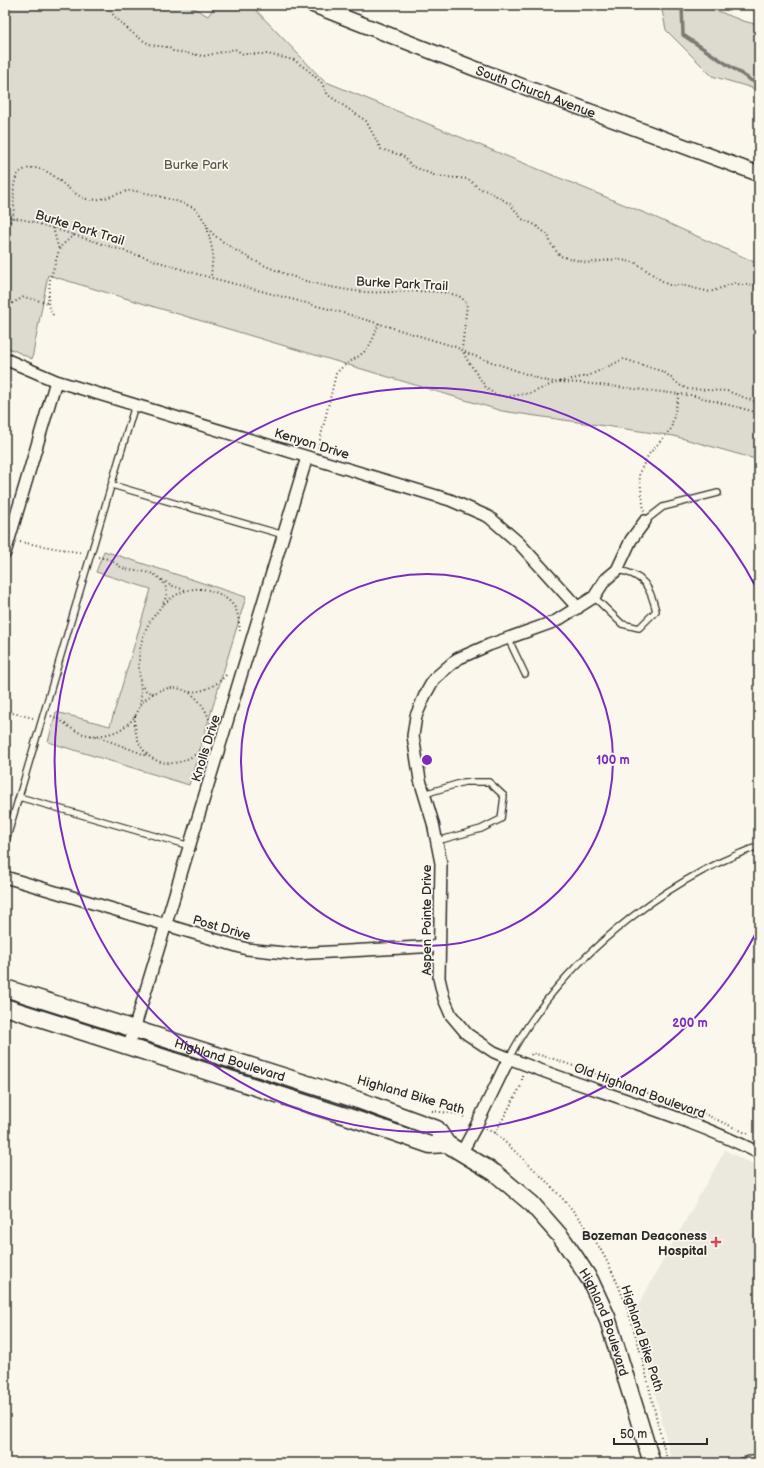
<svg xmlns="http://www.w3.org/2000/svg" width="764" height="1468" font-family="'Balsamiq Sans',sans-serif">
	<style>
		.built { fill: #ebe8de }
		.green { fill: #dddad0; stroke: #84827e }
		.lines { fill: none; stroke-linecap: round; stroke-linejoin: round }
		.stream { stroke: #7b7a75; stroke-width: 3.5 }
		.service-casing { stroke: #2b2b2b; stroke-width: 8 }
		.minor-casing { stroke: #2b2b2b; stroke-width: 14 }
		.tertiary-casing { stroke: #2b2b2b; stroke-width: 17 }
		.secondary-casing { stroke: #2b2b2b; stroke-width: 19 }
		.path { stroke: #2b2b2b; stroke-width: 2; stroke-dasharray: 1 3; stroke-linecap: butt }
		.service { stroke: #fbf7ec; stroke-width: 5.5 }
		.minor { stroke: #fbf7ec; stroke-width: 11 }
		.tertiary { stroke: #fbf7ec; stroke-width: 14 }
		.secondary { stroke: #fbf7ec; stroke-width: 16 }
		.ring { fill: none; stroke: #7b2cbf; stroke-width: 2 }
		.poi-dot { fill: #d1495b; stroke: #fbf7ec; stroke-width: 1.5 }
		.labels { text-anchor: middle; stroke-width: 3.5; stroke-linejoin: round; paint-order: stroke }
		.street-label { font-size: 13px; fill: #2b2b2b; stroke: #fbf7ec }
		.park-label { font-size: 13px; fill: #585754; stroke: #fbf7ec }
		.poi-label { font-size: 13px; font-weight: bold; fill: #2b2b2b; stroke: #fbf7ec; text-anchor: end }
		.centre { fill: #7b2cbf; stroke: #fbf7ec; stroke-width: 2 }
		.ring-label { font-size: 12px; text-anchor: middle; font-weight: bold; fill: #7b2cbf; stroke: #fbf7ec; stroke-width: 3.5; stroke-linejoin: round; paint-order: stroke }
	</style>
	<rect width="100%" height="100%" fill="#fbf7ec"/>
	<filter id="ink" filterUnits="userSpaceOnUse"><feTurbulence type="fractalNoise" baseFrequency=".025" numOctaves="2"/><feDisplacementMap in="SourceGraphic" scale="8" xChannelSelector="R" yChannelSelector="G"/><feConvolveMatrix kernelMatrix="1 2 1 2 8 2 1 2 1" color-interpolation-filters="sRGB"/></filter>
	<g filter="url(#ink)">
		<!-- built -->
		<path class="built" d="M725 1150 759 1168V1463H672L653 1384 632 1316Z"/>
		<!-- green -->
		<path class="green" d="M5 5H188L208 16 216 5H251L324 81 652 216 759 264V460L674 436 502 411 48 275 32 359 5 346Z
			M661 5H709L710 8 743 21 759 25V90L712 76 666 30Z
			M104 551 246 597 189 785 48 742 56 712 110 726 151 589 96 572Z"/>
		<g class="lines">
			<!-- stream -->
			<path class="stream" d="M682 5 683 35 752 81H759"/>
			<!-- service casing -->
			<g class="service-casing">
				<path id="service" d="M112 485 284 535
					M645 521 663 507 718 493
					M594 597 622 624 639 628 656 611C650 587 644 574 617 570
					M508 638 525 674
					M424 794 464 782H489L504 796 501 819 481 829 437 841
					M19 797 190 846
					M5 844 135 405
					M509 1058C557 965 661 881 759 846
					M737 1463 759 1456"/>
			</g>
			<!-- minor casing -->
			<g class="minor-casing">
				<path id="minor" d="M5 359 56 381 450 500 489 517 519 543 578 608
					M645 521 631 540 617 570 605 580 594 597 556 621 489 645 457 659 434 679 425 695 416 716 413 736 420 780 433 823 441 863 439 978 444 999 451 1015 467 1034 494 1052C581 1089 674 1110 759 1153
					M5 553 56 381
					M5 877 247 949 294 954 438 946
					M129 1046 307 457
					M462 1152 477 1124 509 1058"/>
			</g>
			<!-- tertiary casing -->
			<g class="tertiary-casing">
				<g id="tertiary">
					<path id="s1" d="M313 5 476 69 759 174"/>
				</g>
			</g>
			<!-- secondary casing -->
			<g class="secondary-casing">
				<g id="secondary">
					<path id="s2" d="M5 988 358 1100 437 1129 447 1144 495 1173 532 1204 561 1237 575 1257 590 1280 607 1317 652 1463"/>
					<path d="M5 1007 352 1118 430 1145 447 1144"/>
				</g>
			</g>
			<!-- path -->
			<path class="path" d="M105 5C115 18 134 37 150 44 158 48 167 44 173 51L204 56 235 49 243 54H267L294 60 309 71 321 82 328 95 366 121 381 149 403 156 412 166 436 176 468 179 480 189 488 191 510 204 522 219 535 225 548 235 551 244 560 256 587 263 617 259 636 263 668 285H681L710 292 735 283 741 285 759 284
				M5 216 30 221 197 274 340 312 456 347 469 354 546 381 556 382
				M207 227 213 253 211 277
				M5 228C7 225 11 221 12 218 18 204 6 175 26 169 51 162 65 193 87 199 101 202 114 194 128 191 138 189 182 202 192 207 202 212 206 228 214 235 239 255 267 268 297 278 312 284 349 291 365 292 390 294 437 287 458 296 462 297 464 301 467 304L462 349 466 358 487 389 495 394 505 397 531 393 557 382 588 376 624 359 664 372 681 386 688 389 727 391 759 403
				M53 228 59 250
				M5 307 24 297 48 303
				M53 315 48 303 50 280 60 247 74 235
				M560 382 583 383 679 394
				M318 448 336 374C343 364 355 360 364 352 372 345 375 333 379 323
				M644 511 639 473 649 454 671 429 679 394 691 395 759 413
				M20 542 83 553
				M162 580 173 586 185 590
				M164 604C180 590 195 585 215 592 222 595 231 601 235 608 239 615 239 624 240 632
				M143 687 147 692 154 693
				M190 692C206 691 216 686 227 674
				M140 705C168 674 201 688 211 725
				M5 711 33 718
				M51 716C60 719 66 725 74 730 88 738 107 737 121 729 151 710 138 688 139 661 139 648 143 634 149 623 156 611 173 598 164 584 153 567 138 574 123 568 118 566 115 562 110 560 106 558 102 558 98 557
				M135 716C132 762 173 779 205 746
				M96 736 148 756
				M531 1055 532 1053 554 1059 698 1111 748 1134
				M432 1111 459 1114 466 1118
				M486 1129 495 1133C531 1166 567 1198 594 1239 637 1305 647 1389 668 1463
				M495 1133 522 1084V1075"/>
			<!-- service -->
			<use href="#service" class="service"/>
			<!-- minor -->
			<use href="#minor" class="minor"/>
			<!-- tertiary -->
			<use href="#tertiary" class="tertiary"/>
			<!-- secondary -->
			<use href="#secondary" class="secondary"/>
		</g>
	</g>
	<!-- distance rings -->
	<g class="ring">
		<circle cx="427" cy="760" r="186"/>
		<path d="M758 929A372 372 0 1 1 758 591"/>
	</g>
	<!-- markers -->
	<path class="poi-dot" d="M714 1236h4v4h4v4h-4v4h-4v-4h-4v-4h4z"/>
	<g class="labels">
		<!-- street labels -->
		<g class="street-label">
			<text dy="5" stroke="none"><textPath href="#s1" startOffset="239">South Church Avenue</textPath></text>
			<text transform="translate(80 227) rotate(17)" y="5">Burke Park Trail</text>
			<text transform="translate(402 283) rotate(3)" y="5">Burke Park Trail</text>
			<text transform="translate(312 443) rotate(17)" y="5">Kenyon Drive</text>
			<text transform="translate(205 748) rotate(-73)" y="5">Knolls Drive</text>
			<text transform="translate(426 920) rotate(-90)" y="5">Aspen Pointe Drive</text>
			<text transform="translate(222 927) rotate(16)" y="5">Post Drive</text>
			<text dy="5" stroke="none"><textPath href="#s2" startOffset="236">Highland Boulevard</textPath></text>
			<text transform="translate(640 1090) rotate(20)" y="5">Old Highland Boulevard</text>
			<text transform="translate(411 1094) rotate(16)" y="5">Highland Bike Path</text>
			<text dy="5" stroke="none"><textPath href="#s2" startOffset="717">Highland Boulevard</textPath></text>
			<text transform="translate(643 1338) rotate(72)" y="5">Highland Bike Path</text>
		</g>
		<!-- park labels -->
		<g class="park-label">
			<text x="196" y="169">Burke Park</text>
		</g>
		<!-- poi labels -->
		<g class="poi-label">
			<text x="707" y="1240">Bozeman Deaconess<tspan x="707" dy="15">Hospital</tspan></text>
		</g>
	</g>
	<circle cx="427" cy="760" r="6" class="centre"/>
	<g class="ring-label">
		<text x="613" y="764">100 m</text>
		<text x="690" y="1027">200 m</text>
	</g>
	<!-- margin -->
	<rect width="764" height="1468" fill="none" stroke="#fbf7ec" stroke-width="20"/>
	<rect x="10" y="10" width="744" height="1448" fill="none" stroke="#2b2b2b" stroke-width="1.5" filter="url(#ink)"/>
	<!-- scale -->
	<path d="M614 1438v6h93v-6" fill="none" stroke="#2b2b2b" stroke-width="2"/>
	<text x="620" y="1438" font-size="12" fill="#2b2b2b" stroke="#fbf7ec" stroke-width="3" paint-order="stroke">50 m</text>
</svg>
